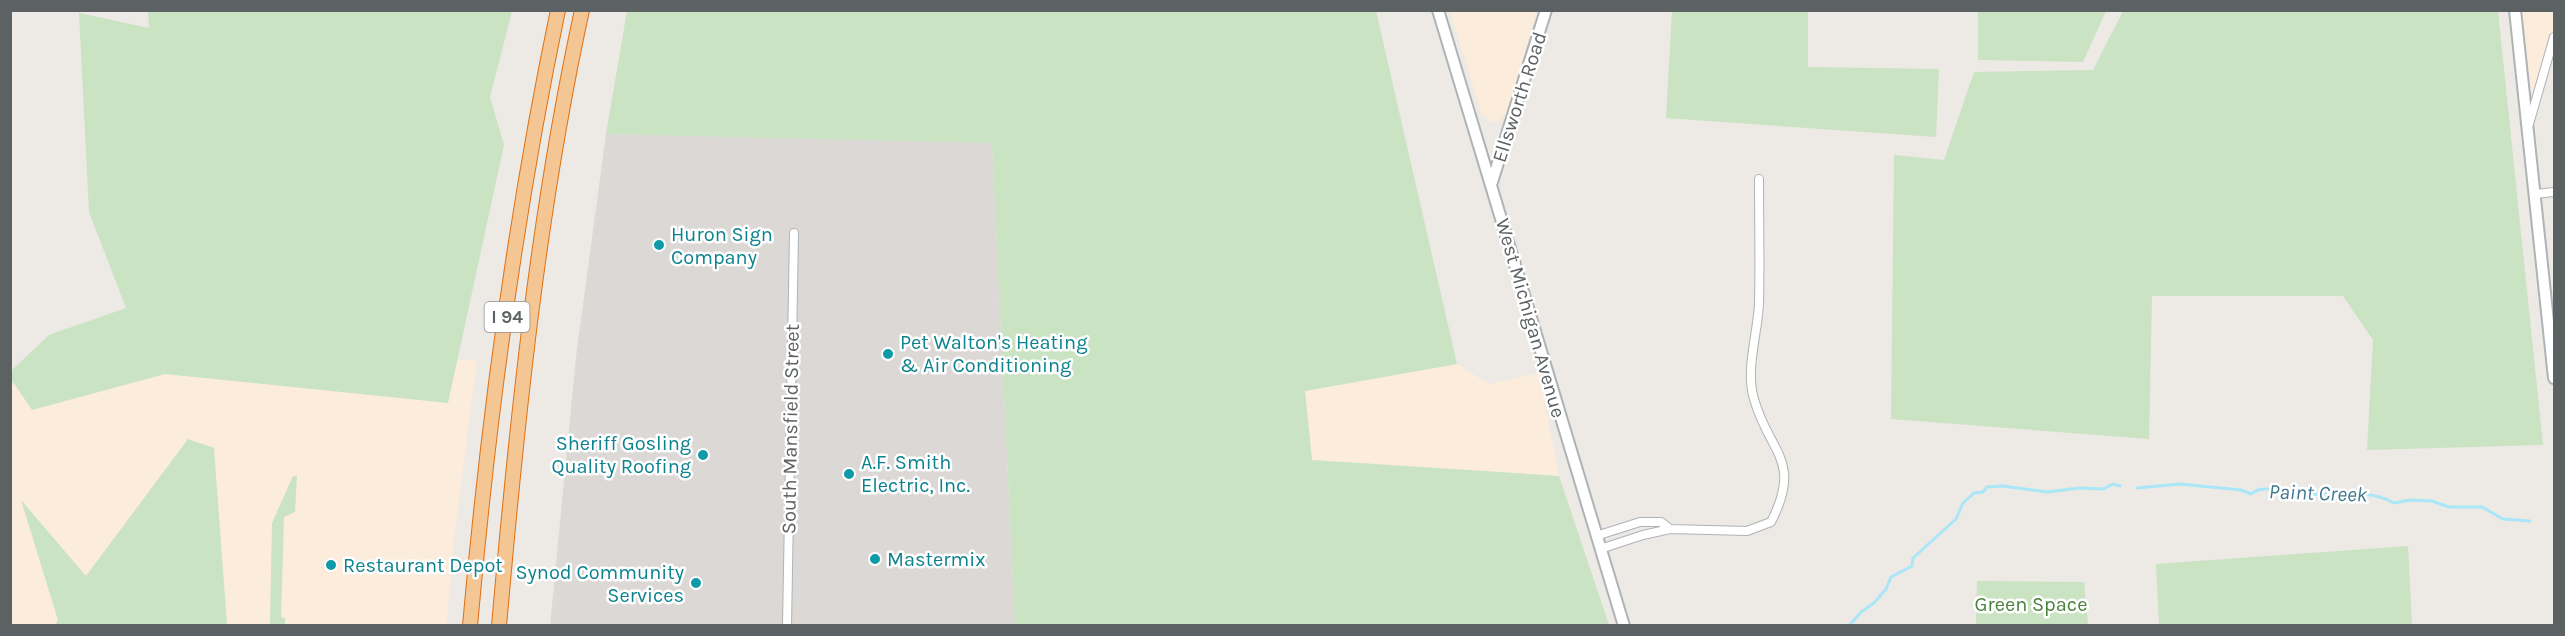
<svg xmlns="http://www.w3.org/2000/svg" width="2565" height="636" font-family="Karla,sans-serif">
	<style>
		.commercial { fill: #fbecdb }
		.industrial { fill: #dcd8d6 }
		.green { fill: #cae3c2 }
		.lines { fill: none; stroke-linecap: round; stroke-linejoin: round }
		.stream { stroke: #a9e7f8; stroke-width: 3 }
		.street-casing { stroke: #afb3b5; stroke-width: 10 }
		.secondary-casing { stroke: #aeb3b6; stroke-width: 14 }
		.highway-casing { stroke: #df7012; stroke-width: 16 }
		.street { stroke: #fff; stroke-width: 8 }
		.secondary { stroke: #fff; stroke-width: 10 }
		.highway { stroke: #f4c694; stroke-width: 14 }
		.culture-dot { fill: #0f9aa8; stroke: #fff; stroke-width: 2 }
		.labels { text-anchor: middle; stroke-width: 5; stroke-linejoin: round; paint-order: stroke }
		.shield { fill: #fff; stroke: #8d9092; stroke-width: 1.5 }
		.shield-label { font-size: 18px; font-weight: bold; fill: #5c6163 }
		.street-label { font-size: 20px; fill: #5c6163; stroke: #fff }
		.culture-label { font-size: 20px; fill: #0d838f; stroke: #fff; text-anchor: start }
		.park-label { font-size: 20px; fill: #49823c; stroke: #fff }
		.water-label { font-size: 21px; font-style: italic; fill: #3f788f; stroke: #fff }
	</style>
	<rect width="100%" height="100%" fill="#ede9e4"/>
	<!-- commercial -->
	<path class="commercial" d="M1450 11H1537L1507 112 1499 121 1490 122 1481 112Z
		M2519 11H2554V29L2539 82 2532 93 2528 90Z
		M201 351 477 360 452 557 447 625H11L10 386Z
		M1457 364 1489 384 1539 373 1559 476 1312 460 1305 391Z"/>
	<!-- industrial -->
	<path class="industrial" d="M606 134 992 142 1015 625 550 626 576 357Z"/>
	<!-- green -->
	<path class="green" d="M148 11H512L490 97 504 145 448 403 165 374 32 410 11 379V371L49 335 126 308 89 212 79 13 149 28Z
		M627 11H1376L1457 364 1305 391 1312 460 1559 476 1609 625H1015L992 143 606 134Z
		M1672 11H1808V67L1939 69 1936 137 1666 118Z
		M1978 11V10L2106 11 2083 62 1978 60Z
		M2123 11H2498L2543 445 2367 450 2373 340 2343 296H2152L2149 439 1891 419 1894 155 1944 160 1974 72 2093 70Z
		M188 439 214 448 227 625H55L58 620 21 500 86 576Z
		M293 476H297L295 512 284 517 281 617 285 618V625H270L272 523Z
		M2408 546 2412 625H2159L2156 564Z
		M1977 581 2084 582 2088 625H1976Z"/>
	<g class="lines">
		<!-- stream -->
		<path class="stream" d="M2137 488 2180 484 2241 490 2251 494C2265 482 2285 495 2300 495 2330 494 2367 488 2394 503L2410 500 2432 501 2449 507H2482L2503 519 2530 521
			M1849 626 1861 612 1874 603 1886 589 1891 577 1912 566 1913 558 1956 519 1963 503 1974 493 1983 492 1987 487 2003 486 2047 492 2079 488 2103 489 2113 484 2120 486"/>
		<!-- street casing -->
		<g class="street-casing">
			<path id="street" d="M2529 124 2554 37
				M2534 194 2554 192
				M1596 536 1640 522H1661L1670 529
				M1600 549 1643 535 1670 529 1747 531 1771 522C1803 460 1769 453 1754 399 1745 369 1758 333 1759 303 1760 262 1759 220 1759 179
				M787 626 794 233"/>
		</g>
		<!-- secondary casing -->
		<g class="secondary-casing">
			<path id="secondary" d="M1438 10 1624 626
				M2515 10 2554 378
				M1492 182 1546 10"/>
		</g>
		<!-- highway casing -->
		<g class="highway-casing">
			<path id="highway" d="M470 626C488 421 516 211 558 10
				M499 626C517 420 538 212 582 10"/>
		</g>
		<!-- street -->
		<use href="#street" class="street"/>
		<!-- secondary -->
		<use href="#secondary" class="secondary"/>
		<!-- highway -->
		<use href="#highway" class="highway"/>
	</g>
	<!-- markers -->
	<g class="culture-dot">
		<circle cx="659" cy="245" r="6"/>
		<circle cx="888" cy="354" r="6"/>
		<circle cx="703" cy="455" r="6"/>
		<circle cx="849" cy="474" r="6"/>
		<circle cx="875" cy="559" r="6"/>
		<circle cx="331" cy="565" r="6"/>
		<circle cx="696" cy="583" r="6"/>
	</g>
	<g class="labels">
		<!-- shield labels -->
		<rect class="shield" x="484.5" y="302" width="45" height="30" rx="4.5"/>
		<g class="shield-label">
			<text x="507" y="323">I 94</text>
		</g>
		<!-- street labels -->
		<g class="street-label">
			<text transform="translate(1519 97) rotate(-72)" y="7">Ellsworth Road</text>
			<text transform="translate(1531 318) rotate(74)" y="7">West Michigan Avenue</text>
			<text transform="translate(790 429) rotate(-89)" y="7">South Mansfield Street</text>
		</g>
		<!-- culture labels -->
		<g class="culture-label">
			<text x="671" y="241">Huron Sign<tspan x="671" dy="23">Company</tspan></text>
			<text x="900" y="349">Pet Walton's Heating<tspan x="900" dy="23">&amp; Air Conditioning</tspan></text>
			<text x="691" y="450" text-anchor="end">Sheriff Gosling<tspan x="691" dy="23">Quality Roofing</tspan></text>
			<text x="861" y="469">A.F. Smith<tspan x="861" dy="23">Electric, Inc.</tspan></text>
			<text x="887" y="566">Mastermix</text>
			<text x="343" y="572">Restaurant Depot</text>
			<text x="684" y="579" text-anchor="end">Synod Community<tspan x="684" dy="23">Services</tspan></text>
		</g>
		<!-- park labels -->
		<g class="park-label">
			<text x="2031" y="611">Green Space</text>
		</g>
		<!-- water labels -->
		<g class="water-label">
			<text transform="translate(2318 493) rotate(2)" y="7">Paint Creek</text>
		</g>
	</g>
	<!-- border -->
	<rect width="2565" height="636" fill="none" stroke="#5c6163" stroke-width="24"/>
</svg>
